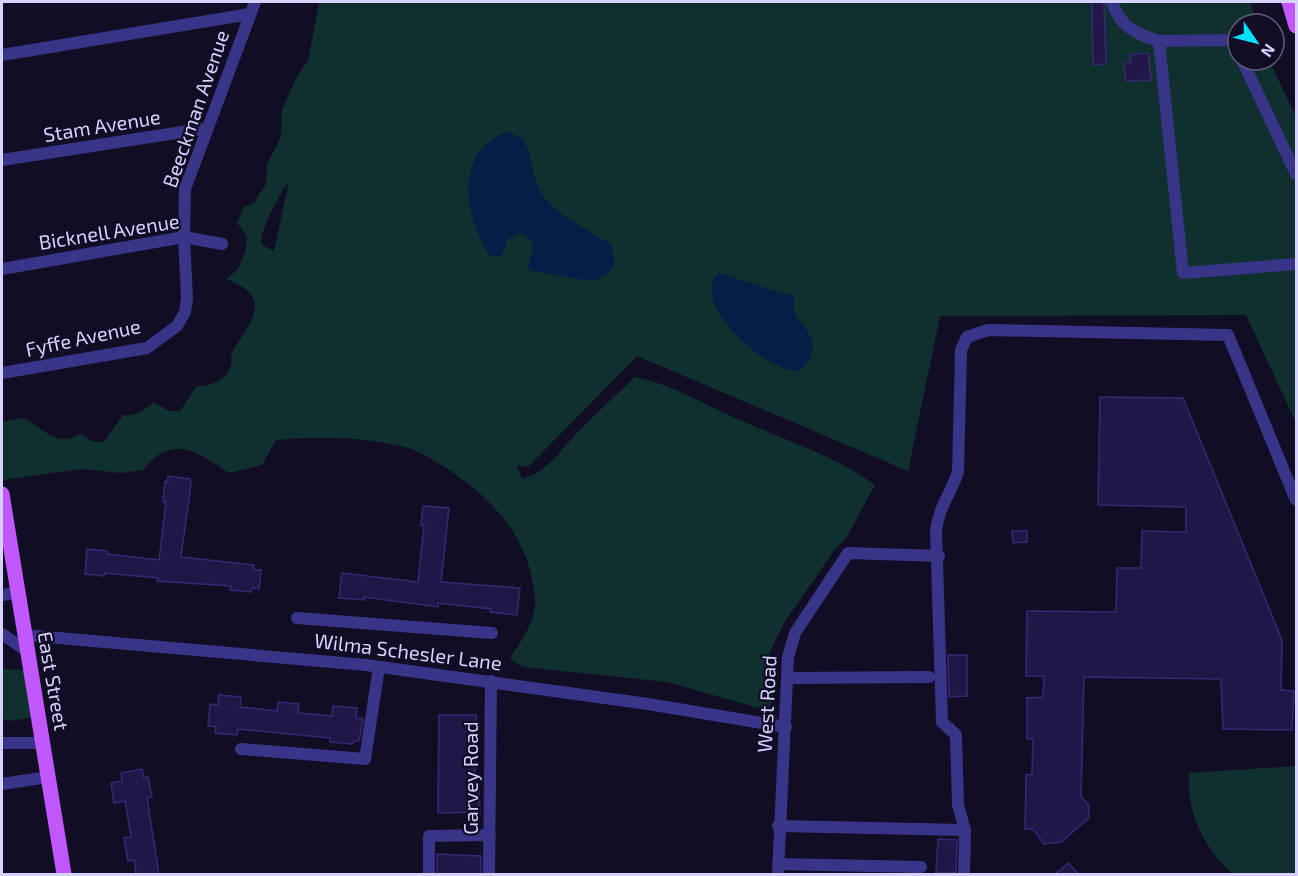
<svg xmlns="http://www.w3.org/2000/svg" width="1298" height="876" font-family="'Exo 2',sans-serif">
	<style>
		.green { fill: #0f302e; fill-rule: evenodd }
		.water { fill: #061d45 }
		.building { fill: #211747; stroke: #372875; stroke-width: 1.5 }
		.lines { fill: none; stroke-linecap: round; stroke-linejoin: round }
		.minor { stroke: #383487; stroke-width: 12 }
		.major { stroke: #c158ff; stroke-width: 15 }
		.labels { text-anchor: middle; stroke-width: 4.5; stroke-linejoin: round; paint-order: stroke }
		.street-label { font-size: 20px; fill: #d6d1ff; stroke: #110d25 }
	</style>
	<rect width="100%" height="100%" fill="#110d25"/>
	<!-- green -->
	<path class="green" d="M319 2H1250L1257 24H1238V60H1269L1296 117V423L1246 315 940 316 908 471 637 356 528 467 517 466 522 479C547 472 558 453 575 435 594 415 615 396 635 377 670 384 696 400 729 415 777 438 832 453 875 485L845 540 836 548 784 623 771 649 767 661 774 700 766 710 667 682 523 667 510 659C520 643 536 621 535 601 532 544 497 502 452 472 439 463 423 453 408 448 365 437 320 436 276 440L262 465 229 473C196 451 172 433 143 470L121 473 82 469 2 480V422L23 418C45 428 56 449 80 434L94 442H104L123 415C134 417 145 410 154 402L169 411H180L197 386C216 387 235 374 231 354 251 320 275 298 226 279 242 269 246 253 247 236L237 223 244 207 254 203 266 184 267 164 281 137 282 110 297 76 308 61ZM289 180V181L274 251 262 245C257 233 282 192 289 180Z
		M2 669 30 670 36 717 8 721 2 718Z
		M1296 766V874H1233C1204 849 1186 812 1189 773Z"/>
	<!-- water -->
	<path class="water" d="M506 132C536 135 528 171 540 191 555 215 588 230 611 244L615 264 606 276 591 281 531 271 528 267 533 246 529 237 521 233 508 239 501 257 489 255C465 218 453 152 506 132Z
		M719 273 795 297C784 324 835 333 800 371 771 375 686 304 719 273Z"/>
	<!-- building -->
	<path class="building" d="M1092 2H1104L1106 64 1093 65Z
		M1148 53 1151 80 1126 81 1124 63 1131 62 1130 55Z
		M1100 397 1183 398 1282 640 1281 690 1294 691 1292 730 1223 729 1221 679 1084 677 1081 796 1089 806V818L1061 842 1044 844 1033 829H1025L1026 775 1032 774 1033 739H1027V698L1043 697 1044 676H1026L1027 611 1116 612 1117 568H1141L1142 531 1186 532V507L1098 505Z
		M168 476 190 479 191 484 181 557 254 565 253 570H261L259 589 252 588 251 592 230 590 231 586 157 581 158 578 105 573 104 576 85 574 87 549 107 551V554L159 560 166 502H163L165 481 168 482Z
		M423 506 449 508 441 582 520 588 517 615 490 612 491 609 438 603V607L364 597V600L339 598 342 573 418 582 424 525H421Z
		M1012 531H1027V542L1013 543Z
		M948 655H967V696L949 697Z
		M219 695 241 697 240 707 277 711 278 702 299 704 298 713 332 716 333 706 357 708 356 718 363 719 359 741H354L353 744 330 742V738L238 729 237 735 215 733 216 727 208 726 210 704 218 705Z
		M439 715H476L475 791H479L480 812 438 813Z
		M142 769 144 778 148 777 152 797 147 798 159 874H136L134 860 128 861 124 838 131 837 125 801 114 803 111 783 122 781 121 773Z
		M938 839 957 840 956 873H936Z
		M437 854 481 856V874H437Z
		M1069 863 1078 874H1055Z"/>
	<g class="lines">
		<!-- minor -->
		<path class="minor" d="M1112 2C1120 26 1135 34 1159 41L1183 273 1296 264
			M1159 41 1232 40 1238 52
			M2 55 250 14
			M1242 60 1296 174
			M2 160 208 128
			M2 269 184 237 222 244
			M2 373 147 348 177 326 185 312 187 299 184 237 185 189 255 2
			M2 595 17 593
			M297 618 492 633
			M2 634 27 651
			M24 635 366 665 648 704 786 727
			M788 678 929 677
			M2 743H42
			M241 749 365 759 379 667
			M2 784 48 777
			M778 826 965 830
			M778 864 921 867
			M429 874V836L490 835
			M489 874 491 681
			M778 874 788 657 795 633 848 553 939 556
			M964 874 965 830 958 805 956 735 942 722 936 530C939 507 951 493 958 472L961 350 967 337 988 330 1228 335 1296 500"/>
		<!-- major -->
		<path class="major" d="M1289 2 1296 26
			M2 494 64 874"/>
	</g>
	<g class="labels">
		<!-- street labels -->
		<g class="street-label">
			<text transform="translate(196 109) rotate(-71)" y="7">Beeckman Avenue</text>
			<text transform="translate(102 126) rotate(-9)" y="7">Stam Avenue</text>
			<text transform="translate(109 232) rotate(-9)" y="7">Bicknell Avenue</text>
			<text transform="translate(83 338) rotate(-12)" y="7">Fyffe Avenue</text>
			<text transform="translate(408 652) rotate(7)" y="7">Wilma Schesler Lane</text>
			<text transform="translate(53 681) rotate(80)" y="7">East Street</text>
			<text transform="translate(767 704) rotate(-87)" y="7">West Road</text>
			<text transform="translate(471 778) rotate(-90)" y="7">Garvey Road</text>
		</g>
	</g>
	<!-- border -->
	<rect width="1298" height="876" fill="none" stroke="#d6d1ff" stroke-width="6"/>
	<!-- north arrow -->
	<g transform="translate(1256 42) rotate(125)"><circle r="28" fill="#110d25" stroke="#605b7c" stroke-width="1.5"/>
	<path d="M0-4.5L10 22L0 15L-10 22Z" fill="#00e2fc"/>
	<text y="-9" font-size="16" font-weight="bold" text-anchor="middle" fill="#d6d1ff">N</text>
	</g>
</svg>
